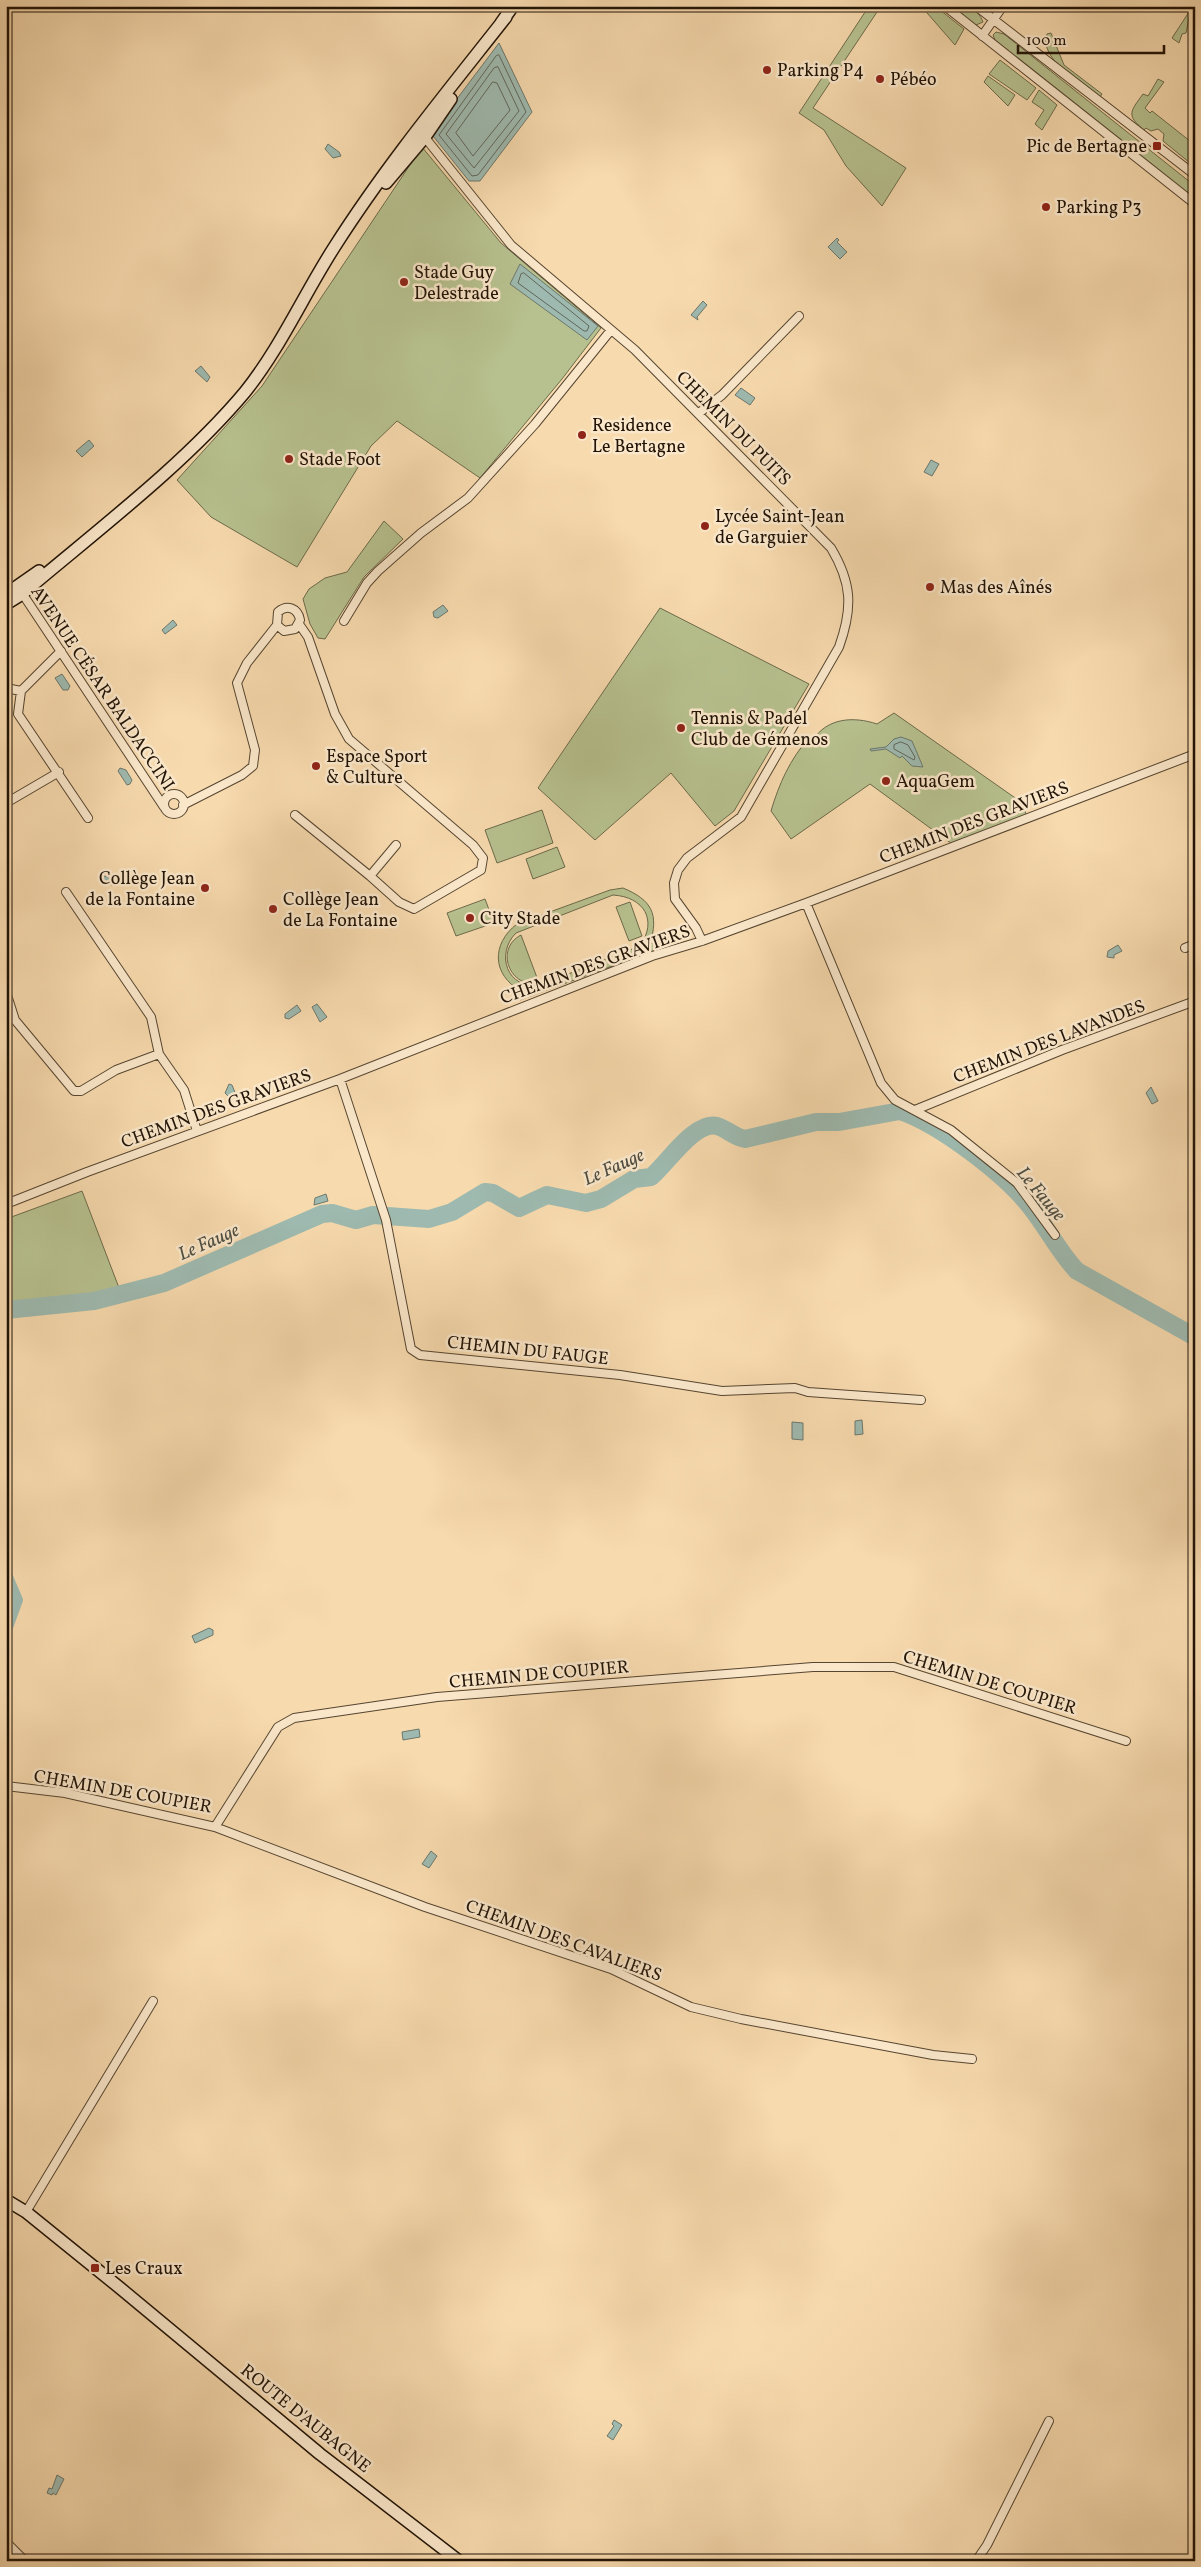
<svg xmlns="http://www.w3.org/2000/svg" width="1201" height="2567" font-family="Vollkorn,serif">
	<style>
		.green { fill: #b7c18f; stroke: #6c6a4a; fill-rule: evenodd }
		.water { fill: #9ebab0; stroke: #6c776c }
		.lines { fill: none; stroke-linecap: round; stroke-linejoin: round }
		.shore { stroke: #60665b; stroke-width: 1 }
		.canal { stroke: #9ebab0; stroke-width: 10 }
		.river { stroke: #9ebab0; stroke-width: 18 }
		.street-casing { stroke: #564530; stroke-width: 10 }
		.secondary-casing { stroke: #211306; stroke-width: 14 }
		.street { stroke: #fae7ca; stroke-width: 8 }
		.secondary { stroke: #fae7ca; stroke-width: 11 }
		.poi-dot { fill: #8f2418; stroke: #fae7ca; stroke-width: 2 }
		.labels { text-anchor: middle; stroke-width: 5; stroke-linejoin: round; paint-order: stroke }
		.poi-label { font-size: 18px; fill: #211306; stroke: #fae7ca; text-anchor: start }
		.street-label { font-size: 18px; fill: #211306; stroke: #fae7ca }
		.water-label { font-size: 19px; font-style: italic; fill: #4d4d42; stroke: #fae7ca }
	</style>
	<rect width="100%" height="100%" fill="#f7daae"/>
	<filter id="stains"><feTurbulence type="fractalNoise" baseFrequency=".004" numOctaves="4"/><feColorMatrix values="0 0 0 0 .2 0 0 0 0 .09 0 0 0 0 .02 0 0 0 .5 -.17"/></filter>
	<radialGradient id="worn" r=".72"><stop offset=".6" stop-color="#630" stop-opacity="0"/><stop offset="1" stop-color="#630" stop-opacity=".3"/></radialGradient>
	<!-- green -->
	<path class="green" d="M869 6H881L813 108 906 168 882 206 846 166 824 130 799 113Z
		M921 6H935L964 29 955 45Z
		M950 6C966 6 976 5 983 22L976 25Z
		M1191 9 1186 33 1182 34 1179 43 1172 38Z
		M996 32 1004 34 1195 186V200L995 40 993 35Z
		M1051 33 1064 65 1102 94 1100 97C1082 84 1038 59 1047 34Z
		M1000 60 1036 88 1027 100 989 74Z
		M988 76 1015 95 1008 106 984 82Z
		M1158 79 1164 82 1145 108 1150 113 1152 111 1195 145V167L1163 141 1164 134 1158 129 1151 131 1146 128 1144 130C1126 115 1130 112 1143 94L1148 96Z
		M1039 90 1057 105 1042 130 1035 124 1044 110 1032 102Z
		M422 147 501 243 601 328 562 379 480 478 397 421 371 446 297 567 211 517 177 480 262 386Z
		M384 521 403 539 364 577 325 639 318 638 310 624 303 599 309 589 325 578 347 572Z
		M660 608 809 684 734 811 715 826 671 773 595 840 538 788Z
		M894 713 1021 802 1027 816 952 844 870 784 791 839 771 811C779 784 790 759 809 738L813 740C827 718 853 716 877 724Z
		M542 810 553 843 497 863 485 830Z
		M557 847 565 867 533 879 526 859Z
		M623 888C652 900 659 914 650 944L670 937 672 944 520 1000 518 994 521 991C492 975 491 944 517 924L610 890ZM613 895C644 897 658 920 640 946L540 985C507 990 495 954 516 933Z
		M485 899 494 923 456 936 447 913Z
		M630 902 642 936 629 941 616 907Z
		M521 935 539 983C510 989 494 949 521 935Z
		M82 1191 121 1293 83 1302 6 1309V1219Z"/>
	<!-- water -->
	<path class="water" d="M499 43 532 112 480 181H469L433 136 438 124Z
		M328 144 339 152 341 156 333 158 325 149Z
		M837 238 839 240 837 242 847 252 840 259 828 247Z
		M520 264 598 326 587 340 510 284Z
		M703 301 707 305 697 317 698 320 691 315Z
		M201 366 210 377 207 382 195 371Z
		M741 388 755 398 750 405 735 395Z
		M89 440 94 446 82 457 76 451Z
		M931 460 939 464 932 476 924 472Z
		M443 605 448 611 438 618 434 617 433 612Z
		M173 620 177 625 165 634 162 630Z
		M62 674 70 686 68 690H63L55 678Z
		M901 737 912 741 923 767 912 766 902 756 900 758 886 749 871 751 870 749 886 747 894 739Z
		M120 768 126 770 132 780 130 784 127 785 118 771Z
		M104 876 116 879 115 883 112 885 100 881Z
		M1118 945 1122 951 1114 955V958L1107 957 1108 951Z
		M317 1004 327 1017 320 1022 312 1007Z
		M297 1005 301 1011 289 1019 285 1018V1014Z
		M229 1084 232 1085 236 1095H233L231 1099 225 1093Z
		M1151 1087 1158 1101 1152 1104 1146 1093Z
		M326 1194 328 1201 314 1205 315 1198Z
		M862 1420 863 1434 855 1435V1421Z
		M792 1422 803 1423V1440L792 1439Z
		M209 1628 213 1630V1635L195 1643 192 1636Z
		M419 1729 420 1737 403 1740 402 1732Z
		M431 1851 437 1856 429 1868 422 1864Z
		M614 2420 622 2425 613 2440 607 2436 614 2426 612 2424Z
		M57 2475 64 2479 56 2495 53 2493 52 2495 47 2493 49 2488 52 2489Z"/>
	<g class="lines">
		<!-- shore -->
		<path class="shore" d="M499 55 526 112 478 175 472 176 439 135 496 56Z
			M498 67 519 111 474 168 446 134 494 68Z
			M493 82 497 83 510 110 473 156 456 133Z
			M524 273 589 326 587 331H584L518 283 521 274Z
			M901 742 908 745 915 757 914 760 894 749V745Z"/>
		<!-- canal -->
		<path class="canal" d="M6 1184V1187
			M6 1572 18 1600 6 1633"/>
		<!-- river -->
		<path class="river" d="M6 1310 94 1301 164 1283 322 1214 332 1213 356 1220 373 1215 429 1219 452 1212 485 1192 493 1193 519 1208 547 1195 586 1203 601 1199 634 1179 651 1177C666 1165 695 1120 717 1126 727 1129 734 1137 745 1139L816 1122H839L900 1111C939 1124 1003 1173 1029 1205 1047 1227 1058 1251 1077 1271L1195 1337"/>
		<!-- street casing -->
		<g class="street-casing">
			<path id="street" d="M945 6 1195 204
				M976 6 1195 175
				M982 36 1003 6
				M423 135 511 245 635 350 831 548C852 583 853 608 839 647L741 817 687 858 678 870 674 883 675 899 696 928 702 941
				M699 413 722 395 799 316
				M20 590 164 807
				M344 621 367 583 378 571 421 533 468 498 535 424 611 330
				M299 624 308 637 335 714 349 739 473 845 483 858 481 870 414 909 399 902 370 876 396 845
				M61 651 21 691 18 714 88 818
				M6 688 21 691
				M164 804a10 10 0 1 1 20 0a10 10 0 1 1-20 0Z
				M6 803 59 772
				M183 805 242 775 253 766 255 750 237 683 247 663 277 625 278 612C287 604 298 608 300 620L295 629 284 631 277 625
				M295 815 370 876
				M66 892 151 1017 159 1054 184 1090 197 1131
				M806 903 881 1083 895 1100 951 1130 1017 1183 1055 1235
				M1185 948 1195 944
				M6 992 15 1020 74 1091H81L116 1070 159 1054
				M340 1079 386 1220 411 1349 420 1355 620 1375 722 1391 795 1388 808 1392 921 1400
				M915 1110 1062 1050 1195 1001
				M6 1204 87 1172 340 1079 652 956 702 941 806 903 1195 754
				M6 1786 65 1793 215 1827 278 1727 294 1718 437 1697 813 1667H894L1126 1741
				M215 1827 425 1907 611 1969 691 2007 741 2019 933 2055 972 2059
				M26 2212 153 2001
				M6 2542 25 2561
				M976 2561 987 2545 1049 2421"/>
		</g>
		<!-- secondary casing -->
		<g class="secondary-casing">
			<path id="secondary" d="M501 23 513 6
				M386 183 425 137 451 99
				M6 594 39 571
				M6 604 22 594C95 532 184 465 245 392 281 347 304 294 335 246 386 166 447 92 506 17
				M6 2200 26 2212 120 2288 320 2454 459 2561"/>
		</g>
		<!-- street -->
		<use href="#street" class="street"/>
		<!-- secondary -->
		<use href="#secondary" class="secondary"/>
	</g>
	<!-- markers -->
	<g class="poi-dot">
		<circle cx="767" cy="70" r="5"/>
		<circle cx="880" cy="79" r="5"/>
		<rect x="1152" y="141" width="10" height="10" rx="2.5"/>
		<circle cx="1046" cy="207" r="5"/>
		<circle cx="404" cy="282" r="5"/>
		<circle cx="582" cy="435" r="5"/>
		<circle cx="289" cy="459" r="5"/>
		<circle cx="705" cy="526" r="5"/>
		<circle cx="930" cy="587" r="5"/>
		<circle cx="681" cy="728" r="5"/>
		<circle cx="316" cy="766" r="5"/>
		<circle cx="886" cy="781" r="5"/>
		<circle cx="205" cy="888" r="5"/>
		<circle cx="273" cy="909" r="5"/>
		<circle cx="470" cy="918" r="5"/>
		<rect x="90" y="2263" width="10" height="10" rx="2.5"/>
	</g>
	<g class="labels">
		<!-- poi labels -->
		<g class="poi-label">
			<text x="777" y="76">Parking P4</text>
			<text x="890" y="85">Pébéo</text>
			<text x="1147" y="152" text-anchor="end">Pic de Bertagne</text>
			<text x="1056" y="213">Parking P3</text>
			<text x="414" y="278">Stade Guy<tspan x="414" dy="21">Delestrade</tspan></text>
			<text x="592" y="431">Residence<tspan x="592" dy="21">Le Bertagne</tspan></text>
			<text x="299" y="465">Stade Foot</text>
			<text x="715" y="522">Lycée Saint-Jean<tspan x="715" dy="21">de Garguier</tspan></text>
			<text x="940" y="593">Mas des Aînés</text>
			<text x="691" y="724">Tennis &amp; Padel<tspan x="691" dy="21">Club de Gémenos</tspan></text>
			<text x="326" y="762">Espace Sport<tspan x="326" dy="21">&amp; Culture</tspan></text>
			<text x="896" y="787">AquaGem</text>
			<text x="195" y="884" text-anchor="end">Collège Jean<tspan x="195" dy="21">de la Fontaine</tspan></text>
			<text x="283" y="905">Collège Jean<tspan x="283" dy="21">de La Fontaine</tspan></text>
			<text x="480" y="924">City Stade</text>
			<text x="105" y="2274">Les Craux</text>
		</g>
		<!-- street labels -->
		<g class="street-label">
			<text transform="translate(734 428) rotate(45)" y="6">CHEMIN DU PUITS</text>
			<text transform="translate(103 688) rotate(56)" y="6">AVENUE CÉSAR BALDACCINI</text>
			<text transform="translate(974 822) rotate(-21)" y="6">CHEMIN DES GRAVIERS</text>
			<text transform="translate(595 964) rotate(-20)" y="6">CHEMIN DES GRAVIERS</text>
			<text transform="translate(1049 1041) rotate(-21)" y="6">CHEMIN DES LAVANDES</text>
			<text transform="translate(216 1108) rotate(-20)" y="6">CHEMIN DES GRAVIERS</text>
			<text transform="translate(528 1350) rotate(6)" y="6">CHEMIN DU FAUGE</text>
			<text transform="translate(539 1674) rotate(-5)" y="6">CHEMIN DE COUPIER</text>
			<text transform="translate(990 1682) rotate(17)" y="6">CHEMIN DE COUPIER</text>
			<text transform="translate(123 1791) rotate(10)" y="6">CHEMIN DE COUPIER</text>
			<text transform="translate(564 1940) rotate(20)" y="6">CHEMIN DES CAVALIERS</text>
			<text transform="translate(306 2418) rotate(39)" y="6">ROUTE D'AUBAGNE</text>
		</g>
		<!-- water labels -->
		<g class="water-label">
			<text transform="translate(613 1166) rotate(-24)" y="7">Le Fauge</text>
			<text transform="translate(1042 1193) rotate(50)" y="7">Le Fauge</text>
			<text transform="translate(208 1241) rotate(-24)" y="7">Le Fauge</text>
		</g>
	</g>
	<!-- margin -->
	<rect width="1201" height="2567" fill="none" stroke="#f7daae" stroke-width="25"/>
	<rect x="8" y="8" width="1186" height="2552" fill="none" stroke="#211306" stroke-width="2.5"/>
	<rect x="12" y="12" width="1176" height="2542" fill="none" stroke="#211306"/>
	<!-- scale -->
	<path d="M1018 45v8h146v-8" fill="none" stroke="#211306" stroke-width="2.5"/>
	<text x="1026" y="45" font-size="15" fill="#211306" stroke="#fae7ca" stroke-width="4" paint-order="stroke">100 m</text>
	<rect width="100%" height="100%" filter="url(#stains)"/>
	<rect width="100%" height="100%" fill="url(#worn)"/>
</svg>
